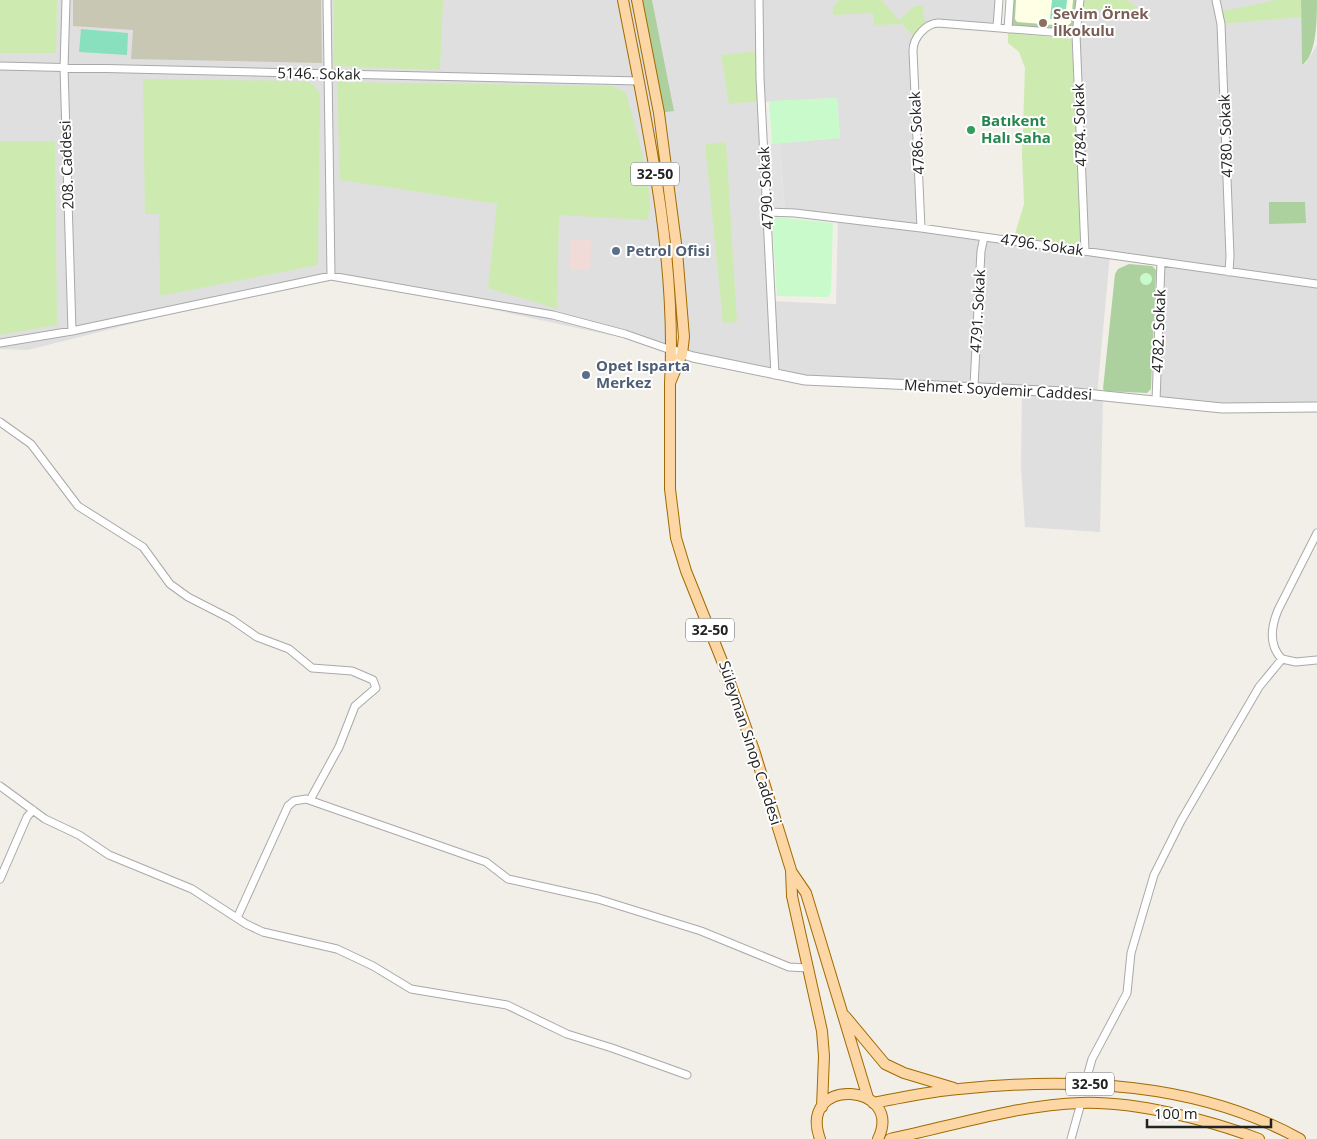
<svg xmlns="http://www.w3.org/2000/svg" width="1317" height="1139" font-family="'Open Sans',sans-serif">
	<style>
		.residential { fill: #e0dfdf; fill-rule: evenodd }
		.commercial { fill: #f2dad9 }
		.education { fill: #ffffe5 }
		.construction { fill: #c7c7b4 }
		.grass { fill: #cdebb0 }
		.forest { fill: #add19e }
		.park { fill: #c8facc }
		.pitch { fill: #88e0be }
		.parking { fill: #e2e2e2 }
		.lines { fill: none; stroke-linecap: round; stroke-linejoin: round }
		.minor-casing { stroke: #a9a9a9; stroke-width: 9 }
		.tertiary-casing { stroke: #a9a9a9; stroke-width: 11 }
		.primary-casing { stroke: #a06b00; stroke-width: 12 }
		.minor { stroke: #fff; stroke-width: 7 }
		.tertiary { stroke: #fff; stroke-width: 9 }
		.primary { stroke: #fcd6a4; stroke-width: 10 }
		.education-dot { fill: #8d6e63; stroke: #fff; stroke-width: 2 }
		.leisure-dot { fill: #2e9e5b; stroke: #fff; stroke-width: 2 }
		.service-dot { fill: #5c6f8a; stroke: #fff; stroke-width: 2 }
		.labels { text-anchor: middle; stroke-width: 4; stroke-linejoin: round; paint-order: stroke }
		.shield { fill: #fff; stroke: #646464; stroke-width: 1 }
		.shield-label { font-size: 14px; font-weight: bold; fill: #222 }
		.education-label { font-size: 15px; font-weight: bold; fill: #785e54; stroke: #fff; text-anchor: start }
		.street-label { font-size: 15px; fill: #222; stroke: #fff }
		.leisure-label { font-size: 15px; font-weight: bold; fill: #27864d; stroke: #fff; text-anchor: start }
		.service-label { font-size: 15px; font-weight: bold; fill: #4e5e75; stroke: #fff; text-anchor: start }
	</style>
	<rect width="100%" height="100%" fill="#f2efe9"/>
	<!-- residential -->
	<path class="residential" d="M0 0H635L662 175 669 266 665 347 329 274 28 350 0 349Z
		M637 0H999L997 27 938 23 916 39 921 228 1085 251 1076 34 1080 0H1301L1302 65 1306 63 1317 45V407L1156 401 1161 262 1110 255 1097 395 1103 396 1100 532 1025 527 1021 467 1022 389 826 381 682 354 677 251ZM837 98 840 138 780 143 785 212 838 218 836 304 772 301 761 102Z"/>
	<!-- commercial -->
	<path class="commercial" d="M571 239 591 240 590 270 570 269Z"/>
	<!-- education -->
	<path class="education" d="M1010 0H1080L1076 34 1008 29Z"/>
	<!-- construction -->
	<path class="construction" d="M73 0H321L322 63 131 59 133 30 73 26Z"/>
	<!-- grass -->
	<path class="grass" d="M0 0H57L56 53H0Z
		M334 0H443L440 70 333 66Z
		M839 0H882L899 20 915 6H923L924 18 928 26 916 39 902 24 874 25 873 13 833 15V7Z
		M1080 0H1127L1137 7 1134 10 1079 9Z
		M1275 0H1301V17L1221 24 1219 12Z
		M1008 33 1072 39 1081 242 1079 246 1014 237 1024 204 1022 154 1025 68 1019 52 1008 43Z
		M759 51 761 101 729 104 721 55Z
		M143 79 306 81 315 86 320 94 318 265 160 296 159 214H145Z
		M337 82 613 86 626 93C633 120 658 197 647 220L559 215 557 309 488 288 497 204 340 180Z
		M0 141H55L57 325 0 335Z
		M726 142 737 322 723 323 705 144Z"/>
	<!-- forest -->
	<path class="forest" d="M637 0H652L674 111 659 113Z
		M1010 0H1016L1015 19 1017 22 1067 26 1071 23 1073 0H1080L1076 34 1008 29Z
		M1301 0H1317C1317 18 1317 56 1302 65Z
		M1269 202H1305L1306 223 1269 224Z
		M1129 264 1152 266 1156 270 1151 389 1147 393 1105 391 1103 389 1115 274 1118 269Z"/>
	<!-- park -->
	<path class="park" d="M837 98 840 138 772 144 769 101Z
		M776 217 833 223 831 292 828 297 777 296 772 221Z
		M1140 279a6 6 0 1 1 12 0a6 6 0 1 1-12 0Z"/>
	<!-- pitch -->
	<path class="pitch" d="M1052 0H1067L1065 20 1050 19Z
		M81 29 128 33 127 55 79 52Z"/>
	<!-- parking -->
	<path class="parking" d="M780 143 785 212H767L764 145Z"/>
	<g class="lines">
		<!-- minor casing -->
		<g class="minor-casing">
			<path id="minor" d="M66 0 64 68 72 331
				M327 0 331 276
				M759 0 760 78 775 375
				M1080 0 1076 34 1085 251
				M1216 0 1221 24 1230 256 1229 272
				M997 27 999 0
				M1008 29 1010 0
				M0 66 639 81
				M767 212 795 213 921 228 1317 284
				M921 228 913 51C913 38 925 24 938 23L1076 34
				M0 343 72 331 331 276 553 315 625 334 671 350
				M974 386 981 251 984 237
				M1156 401 1161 262
				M0 422 31 444 78 506 143 547 170 584 188 597 231 619 257 637 289 649 312 668 352 671 373 680 376 688 355 706 339 747 310 800
				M1317 533 1278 610C1271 627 1268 645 1282 659L1296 662 1317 660
				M0 786 45 819 79 835 109 855 192 889 246 924 263 932 337 949 373 966 411 989 507 1005 567 1034 612 1048 687 1075
				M0 879 27 817 33 810
				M237 918 288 806 294 801 306 799 486 862 508 879 598 899 701 931 789 967 808 968
				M1085 1084 1092 1059 1127 993 1131 953 1154 875 1181 821 1259 687 1282 659
				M1071 1139 1081 1103"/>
		</g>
		<!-- tertiary casing -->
		<g class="tertiary-casing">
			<path id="tertiary" d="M671 350 693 357 805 380 1066 392 1222 408 1317 407"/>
		</g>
		<!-- primary casing -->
		<g class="primary-casing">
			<path id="primary" d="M623 0C647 124 677 257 670 383L682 354 684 337 677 251 659 113 637 0
				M670 383V489L676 538 686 571 724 666 754 750 791 870 792 896 822 1031 824 1056 822 1107
				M791 871 806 893 868 1098
				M845 1016 885 1064 904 1073 954 1088
				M873 1103C901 1098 930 1091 959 1089 1074 1077 1197 1082 1300 1139
				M820 1139C797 1075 905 1083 878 1139
				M890 1139C951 1126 1018 1105 1081 1103 1134 1101 1210 1120 1259 1139"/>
		</g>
		<!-- minor -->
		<use href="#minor" class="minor"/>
		<!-- tertiary -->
		<use href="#tertiary" class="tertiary"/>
		<!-- primary -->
		<use href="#primary" class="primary"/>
	</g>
	<!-- markers -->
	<circle class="education-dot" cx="1043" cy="23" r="5"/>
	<circle class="leisure-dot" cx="971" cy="130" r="5"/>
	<g class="service-dot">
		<circle cx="616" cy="251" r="5"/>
		<circle cx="586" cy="375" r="5"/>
	</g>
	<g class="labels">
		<!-- shield labels -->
		<g class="shield">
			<rect x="631" y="162.5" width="48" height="23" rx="4"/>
			<rect x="686" y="618.5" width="48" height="23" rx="4"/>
			<rect x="1066" y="1072.5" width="48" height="23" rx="4"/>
		</g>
		<g class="shield-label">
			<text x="655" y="179">32-50</text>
			<text x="710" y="635">32-50</text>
			<text x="1090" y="1089">32-50</text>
		</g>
		<!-- education labels -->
		<g class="education-label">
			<text x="1053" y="19">Sevim Örnek<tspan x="1053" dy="17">İlkokulu</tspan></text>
		</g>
		<!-- street labels -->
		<g class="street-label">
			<text transform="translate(319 74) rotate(1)" y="5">5146. Sokak</text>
			<text transform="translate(1080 125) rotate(-92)" y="5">4784. Sokak</text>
			<text transform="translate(917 133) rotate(-93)" y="5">4786. Sokak</text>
			<text transform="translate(1226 136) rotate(-92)" y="5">4780. Sokak</text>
			<text transform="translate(67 165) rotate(-92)" y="5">208. Caddesi</text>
			<text transform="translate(766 188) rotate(-93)" y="5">4790. Sokak</text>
			<text transform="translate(1042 245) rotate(8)" y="5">4796. Sokak</text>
			<text transform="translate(978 311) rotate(-87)" y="5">4791. Sokak</text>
			<text transform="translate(1159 331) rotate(-88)" y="5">4782. Sokak</text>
			<text transform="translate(998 390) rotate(3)" y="5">Mehmet Soydemir Caddesi</text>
			<text transform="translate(750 743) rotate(72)" y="5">Süleyman Sinop Caddesi</text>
		</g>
		<!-- leisure labels -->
		<g class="leisure-label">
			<text x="981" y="126">Batıkent<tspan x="981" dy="17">Halı Saha</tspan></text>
		</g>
		<!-- service labels -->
		<g class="service-label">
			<text x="626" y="256">Petrol Ofisi</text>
			<text x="596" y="371">Opet Isparta<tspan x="596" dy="17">Merkez</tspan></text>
		</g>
	</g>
	<!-- scale -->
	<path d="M1147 1119v8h124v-8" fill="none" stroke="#222222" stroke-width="2.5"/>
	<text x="1154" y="1119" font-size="15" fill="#222222" stroke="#ffffff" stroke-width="4" paint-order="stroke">100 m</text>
</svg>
